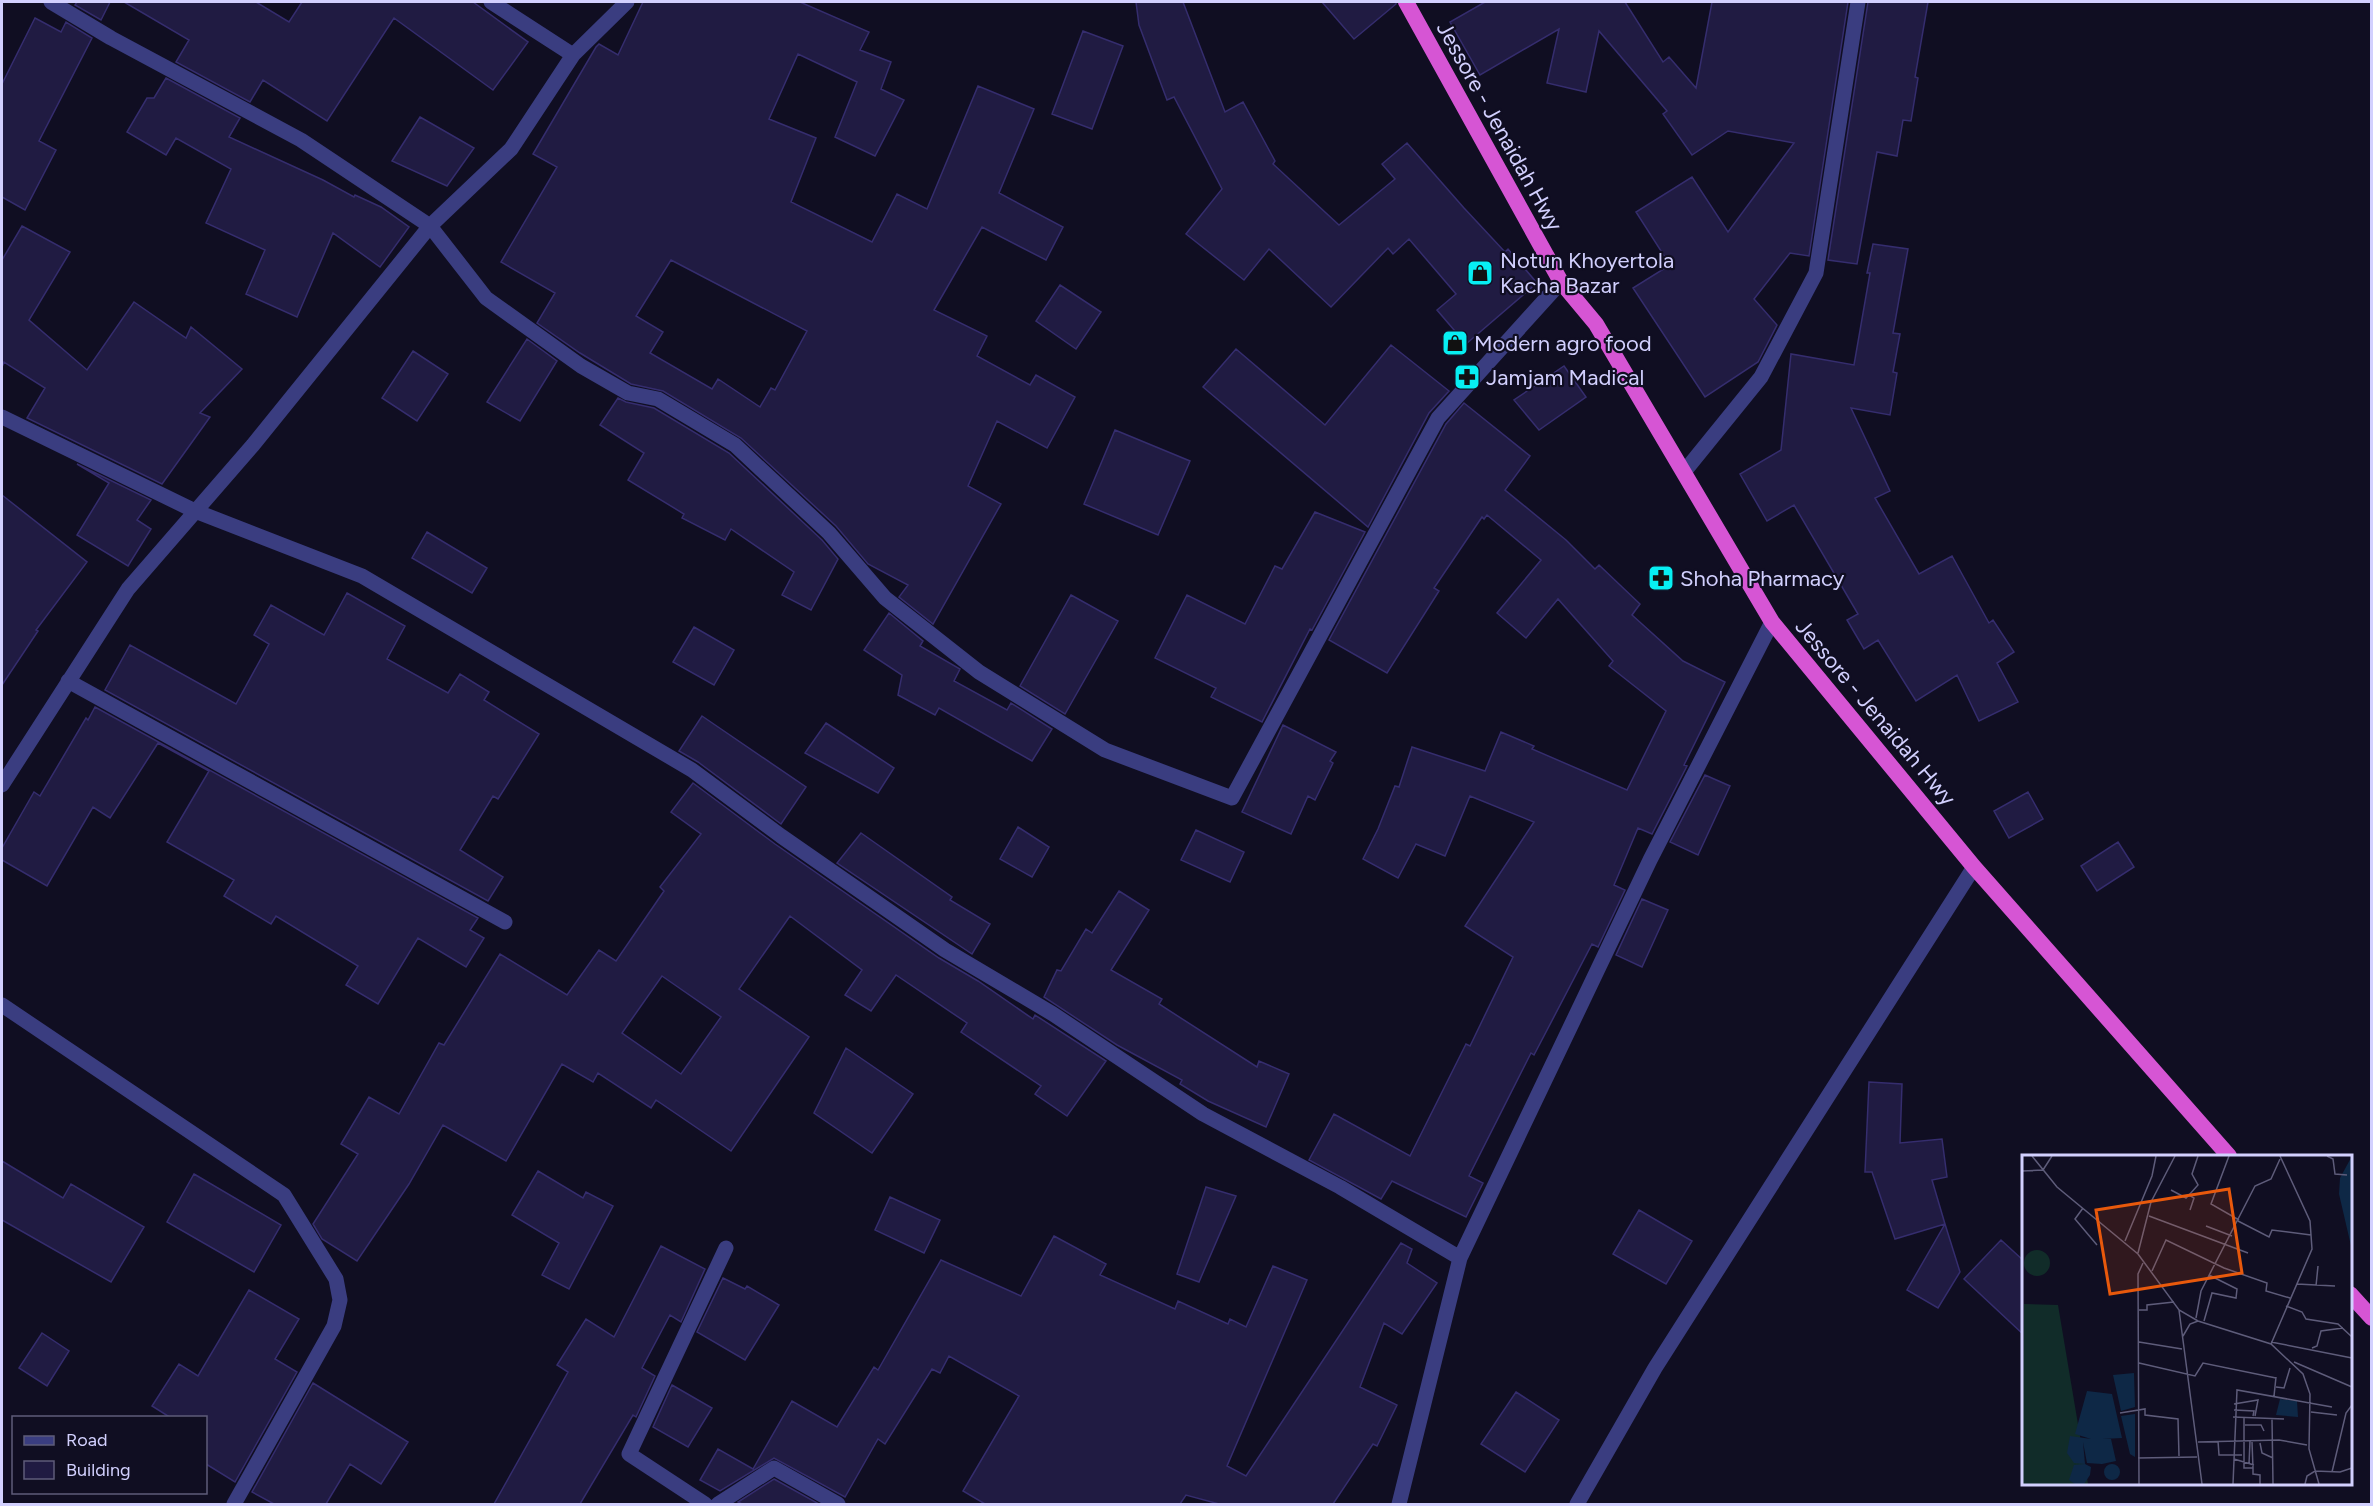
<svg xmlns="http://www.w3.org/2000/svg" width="2373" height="1506" font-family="Figtree,sans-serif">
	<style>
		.building { fill: #201b42; stroke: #352d6e; stroke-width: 1.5; fill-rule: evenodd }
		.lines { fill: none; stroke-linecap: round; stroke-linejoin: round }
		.minor { stroke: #3a3d80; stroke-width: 15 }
		.trunk { stroke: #d655d4; stroke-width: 16 }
		.labels { text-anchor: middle; stroke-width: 4.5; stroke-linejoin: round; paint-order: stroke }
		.street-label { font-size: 22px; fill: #d2d0fe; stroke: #100e22 }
		.poi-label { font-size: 22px; fill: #d2d0fe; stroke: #100e22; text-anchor: start }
		.inset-road { fill: none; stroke: #5e5c7a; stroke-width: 1.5 }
		.view { fill: #e8590c; fill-opacity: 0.15; stroke: #e8590c; stroke-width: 3 }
		.inset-edge { fill: none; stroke: #d2d0fe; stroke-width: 3 }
	</style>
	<rect width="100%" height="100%" fill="#100e22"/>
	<!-- building -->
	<path class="building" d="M77 2H110L101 20 75 5Z
		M124 2H256L289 22 302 2H473L528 42 493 90 394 18 327 121 263 80 250 102 176 62 189 40Z
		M643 2H800L869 32 860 50 891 62 881 89 904 100 875 156 835 137 857 82 798 54 769 119 816 138 791 202 872 242 897 194 927 209 978 86 1034 109 999 193 1063 227 1046 260 982 227 934 310 987 336 977 356 1030 385 1036 375 1075 397 1047 448 997 421 968 486 1001 504 933 624 899 597 908 585 868 564 836 526 741 438 663 391 631 384 580 353 537 323 555 293 501 262 557 167 533 154 596 47 599 44 618 55ZM671 260 807 331 775 390 771 388 760 407 718 379 712 389 650 353 663 332 636 316Z
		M1136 2H1183L1225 112 1243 102 1275 161 1273 164 1339 225 1395 179 1382 164 1407 143 1464 208 1505 252 1508 249 1537 283 1466 344 1437 310 1456 294 1409 239 1393 254 1388 248 1331 307 1269 249 1244 280 1186 234 1222 189 1174 97 1167 100 1139 25Z
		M1322 2H1396V4L1354 39Z
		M1485 2H1625L1663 62 1669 57 1696 88 1712 2H1848L1809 256 1790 253 1754 299 1777 325 1758 362 1705 397 1633 288 1670 265 1636 212 1692 177 1728 232 1794 143 1728 131 1692 155 1663 114 1667 111 1599 31 1586 92 1547 83 1559 29 1480 75 1450 22Z
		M1868 2H1928L1915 77 1918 78 1911 121 1903 120 1897 156 1877 152 1857 264 1828 260Z
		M35 18 61 32 66 22 92 38 39 141 56 150 25 210 2 197V84Z
		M1083 31 1123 46 1092 129 1052 114Z
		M166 78 240 118 229 137 323 180 354 197 355 195 381 207 409 227 380 267 333 233 297 317 246 294 265 250 206 223 231 169 176 138 166 155 127 132 147 98H154Z
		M420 117 474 148 447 186 392 161Z
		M22 226 70 252 29 320 87 370 134 302 186 338 191 327 242 369 200 413 210 417 162 484 27 418 45 388 4 362 2 367V260Z
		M1873 244 1908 249 1893 333 1900 334 1893 372 1897 373 1890 415 1851 408 1890 491 1875 498 1919 574 1952 556 1989 623 1993 620 2014 652 1997 663 2018 702 1979 721 1957 675 1916 701 1878 640 1864 649 1847 620 1858 614 1794 505 1767 521 1740 474 1781 450 1791 354 1854 365 1870 273H1867Z
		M1060 285 1101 312 1076 349 1036 321Z
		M527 339 557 361 520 421 487 402Z
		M1391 345 1449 391 1429 413 1368 527 1203 387 1236 349 1325 425Z
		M413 351 448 374 417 421 382 398Z
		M1564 366 1586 397 1539 430 1514 400Z
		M618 398 626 402 654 408 729 453 822 540 838 559 811 610 782 595 794 572 731 529 725 540 682 518 684 514 628 480 644 453 600 425Z
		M1464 403 1530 456 1505 490 1566 540 1595 569 1599 565 1640 604 1632 615 1683 661 1725 682 1684 765 1687 766 1652 834 1638 828 1614 885 1625 890 1598 947 1592 944 1534 1055 1531 1053 1469 1176 1483 1183 1466 1217 1392 1181 1381 1199 1309 1160 1334 1114 1410 1156 1466 1044 1470 1046 1513 957 1465 926 1534 822 1470 796 1445 856 1416 844 1398 878 1363 859 1378 829 1395 786 1399 787 1412 747 1485 771 1501 732 1534 746 1532 749 1627 790 1666 711 1609 666 1613 661 1558 599 1526 638 1497 613 1541 560 1487 515 1484 519 1482 517 1434 588 1439 591 1387 673 1329 640 1446 424Z
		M1115 430 1190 461 1158 535 1084 504Z
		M77 464 151 500 137 520 151 529 128 566 77 535 109 483Z
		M2 495 87 562 36 630 38 631 2 685Z
		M1315 512 1365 532 1312 630 1310 629 1262 722 1211 697 1216 688 1155 658 1187 595 1245 624 1275 566 1282 569Z
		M427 532 487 568 472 593 412 558Z
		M347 593 405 626 387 659 448 693 460 674 489 692 484 700 539 734 498 799 493 796 460 850 503 877 488 901 105 690 130 645 236 704 269 644 254 635 271 605 324 635Z
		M1071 595 1118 621 1065 714 1020 686Z
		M889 613 923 641 920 646 960 669 954 681 1007 710 1011 703 1052 729 1032 761 939 708 935 715 898 695 902 675 864 650Z
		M694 627 734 650 714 685 673 662Z
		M95 707 478 918 470 930 484 938 466 967 418 938 378 1004 346 985 358 966 276 916 271 924 224 896 234 880 167 842 209 771 158 743 110 818 93 807 47 886 2 860V848L34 792 40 796 86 718 88 720Z
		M702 716 806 787 781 824 698 762 679 751Z
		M826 723 894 768 878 793 805 753Z
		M1283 725 1336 752 1330 761 1333 763 1315 800 1308 796 1291 834 1242 812Z
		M1705 775 1730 786 1698 855 1670 842Z
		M693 783 775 844 939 958 978 981 1033 1019 1035 1015 1106 1061 1067 1116 1035 1094 1041 1086 961 1032 967 1023 896 975 871 1011 845 995 862 970 790 916 739 989 809 1037 731 1151 656 1100 651 1108 598 1073 593 1082 562 1064 506 1161 443 1125 409 1184 357 1261 322 1239 313 1224 358 1154 341 1144 369 1097 399 1114 439 1043 444 1045 500 954 567 995 599 950 616 961 664 891 660 887 701 834 671 812ZM662 976 721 1017 681 1074 622 1033Z
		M2028 792 2043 819 2009 838 1994 811Z
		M1018 827 1049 847 1032 877 1000 859Z
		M1196 830 1244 852 1230 882 1181 860Z
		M861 833 952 897 950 900 990 924 972 954 837 863Z
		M2118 842 2134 867 2097 891 2081 866Z
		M1119 891 1149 910 1111 970 1162 999 1159 1004 1257 1067 1259 1061 1289 1074 1266 1127 1208 1101 1180 1084 1182 1080 1117 1045 1044 997 1057 970 1061 971 1086 929 1092 933Z
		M1642 899 1668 910 1642 967 1616 955Z
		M846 1048 913 1094 872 1153 814 1113Z
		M1869 1082 1902 1084 1900 1143 1942 1139 1947 1177 1932 1180 1945 1224 1895 1239 1872 1172H1865Z
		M2 1161 63 1198 71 1184 144 1227 111 1282 2 1220Z
		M538 1171 583 1198 586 1192 613 1206 569 1289 542 1275 559 1243 512 1215Z
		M194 1174 281 1225 254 1272 167 1222Z
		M1206 1187 1236 1196 1199 1282 1177 1274Z
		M890 1197 940 1220 924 1253 875 1230Z
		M1639 1210 1692 1241 1666 1284 1613 1254Z
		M1945 1224 1960 1272 1938 1308 1907 1290Z
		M1054 1236 1106 1264 1100 1275 1175 1309 1178 1301 1228 1324 1230 1319 1246 1327 1273 1266 1307 1280 1227 1466 1246 1476 1401 1243 1412 1249 1407 1263 1437 1283 1402 1334 1384 1323 1360 1387 1397 1405 1377 1446 1373 1444 1333 1504H1219L1186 1495 1180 1504H985L963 1491 1019 1396 949 1356 940 1373 932 1369 885 1444 878 1439 845 1497 774 1458 720 1491 700 1480 718 1449 753 1469 792 1401 837 1427 874 1367 878 1370 941 1260 1021 1296Z
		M2001 1240 2024 1261V1335L1964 1279Z
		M661 1246 705 1269 681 1322 670 1315 642 1368 655 1376 636 1417 633 1415 580 1504H494L568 1372 557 1365 586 1319 614 1337Z
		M723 1278 745 1289 747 1286 779 1305 745 1360 697 1332Z
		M249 1290 299 1319 275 1359 297 1372 235 1482 206 1464V1418H171L152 1406 179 1364 198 1376Z
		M42 1333 69 1351 47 1386 19 1368Z
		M313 1383 408 1442 381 1484 350 1464 326 1504H274L252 1492Z
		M672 1385 712 1408 688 1447 653 1427Z
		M1516 1392 1559 1420 1525 1472 1481 1444Z
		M774 1479 819 1504H742L738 1502Z"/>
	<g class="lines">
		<!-- minor -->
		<path class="minor" d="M51 2 111 38 301 140 430 226 486 298 581 366 628 393 658 399 735 445 829 533 885 598 979 672 1105 750 1232 798 1438 418 1561 282
			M491 2 573 55
			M2 417 195 511 362 576 692 770 781 836 945 950 1053 1014 1203 1114 1340 1187 1460 1258
			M1684 472 1761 377 1816 273 1858 2
			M68 681 505 922
			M2 785 128 589 253 445 430 226 511 149 573 55 627 2
			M2 1005 284 1195 336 1279 340 1300 334 1326 234 1504
			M705 1504 629 1454 726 1248
			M718 1504 774 1468 838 1504
			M1399 1504 1460 1258 1650 860 1772 622
			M1577 1504 1655 1368 1974 867"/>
		<!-- trunk -->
		<path class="trunk" d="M1406 2 1561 282 1596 324 1772 622 1974 867 2229 1156
			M2350 1294 2372 1318"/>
	</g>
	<!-- icons -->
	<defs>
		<g id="shop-square" transform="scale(1.35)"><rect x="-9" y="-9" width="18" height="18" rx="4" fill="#07eff3" stroke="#100e22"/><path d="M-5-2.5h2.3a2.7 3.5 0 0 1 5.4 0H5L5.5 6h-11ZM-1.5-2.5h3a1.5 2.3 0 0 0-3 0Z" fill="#111"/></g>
		<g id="pharmacy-square" transform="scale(1.35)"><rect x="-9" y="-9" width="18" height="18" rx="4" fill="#07eff3" stroke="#100e22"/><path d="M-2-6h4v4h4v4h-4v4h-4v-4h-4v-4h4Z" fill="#111"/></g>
	</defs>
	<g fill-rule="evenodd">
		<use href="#shop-square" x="1480" y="273"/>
		<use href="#shop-square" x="1455" y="343"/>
		<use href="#pharmacy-square" x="1467" y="377"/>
		<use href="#pharmacy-square" x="1661" y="578"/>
	</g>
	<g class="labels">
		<!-- street labels -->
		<g class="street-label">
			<text transform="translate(1500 126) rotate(61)" y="8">Jessore - Jenaidah Hwy</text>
			<text transform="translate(1876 712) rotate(50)" y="8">Jessore - Jenaidah Hwy</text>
		</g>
		<!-- poi labels -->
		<g class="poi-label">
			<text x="1500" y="268">Notun Khoyertola<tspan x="1500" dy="25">Kacha Bazar</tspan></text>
			<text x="1474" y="351">Modern agro food</text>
			<text x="1486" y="385">Jamjam Madical</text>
			<text x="1680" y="586">Shoha Pharmacy</text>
		</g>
	</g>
	<!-- overview -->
	<g transform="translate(2022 1155)">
		<rect width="330" height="330" fill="#100e22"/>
		<path d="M2 108a13 13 0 1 1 26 0a13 13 0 1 1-26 0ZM2 149 36 150 66 329H0Z" fill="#112c29"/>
		<path d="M330 1V95L317 39 318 23ZM112 218 113 252 99 256 91 220ZM65 236 90 239 100 283 80 284H89L94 306 80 309 65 308 61 287 63 309 69 312 68 320 62 329H53L47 325 52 310 63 309 52 308 45 298 48 281 69 284 53 279ZM258 244 275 246 276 262 254 260ZM113 259V302L108 299 99 261ZM82 317a8 8 0 1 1 16 0a8 8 0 1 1-16 0Z" fill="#0e2846"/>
		<path class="inset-road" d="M10 1 35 32 116 99 157 155 176 166 249 189 281 219 288 239 287 294 297 329M207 1 189 49 217 65M305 1 311 4 313 19 325 20M0 16 21 15 30 1M149 35 164 43 166 41M61 53 53 64 75 90M168 55 172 43 167 40 176 30 170 19 176 1M127 61 226 98M216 66 247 82 250 75 289 80M184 71 210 81M103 86 130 21 134 1M116 98 129 47 153 1M130 116 144 85 202 113 245 128 244 136 268 143M275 129 313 131M294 131 296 111M264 151 280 157 284 164 316 169 330 182M117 155H125V150L152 147M157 155 180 329M174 163 179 136 233 31 249 24 258 4M182 166 190 138 214 143 215 134 187 120M161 181 168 169 176 166M117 187 160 194M249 187 330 203M249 189 290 94 288 66 258 1M290 193 295 191 299 176 321 173M272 207 330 232M117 208 173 221 181 208 254 223M254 232 262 233 268 213M252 241 254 222M212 249 236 245 233 261M212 255 232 256 231 261M289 257 315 260M98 258 123 254V260L156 264 157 301M211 262 262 264M222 263V313H231V319L238 320V329M250 264 251 329M223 270H239L242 276M196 286 197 300H220M176 287 257 285 285 290M230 287 231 313M238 288 240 298 251 303M116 303 175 302M212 304 232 310M227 309 228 286M310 317 324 258 330 250M117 329 116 119 121 108M211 329 215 235 310 252M283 329 285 321 293 316 318 317 330 313"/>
		<path class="view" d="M207 34 220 118 88 139 74 55Z"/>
		<rect width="330" height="330" class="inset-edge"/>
	</g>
	<!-- border -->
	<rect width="2373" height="1506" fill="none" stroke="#d2d0fe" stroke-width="6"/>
	<!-- legend -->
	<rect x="12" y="1416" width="195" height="78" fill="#100e22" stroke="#5e5c7a" stroke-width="1.5"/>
	<rect x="24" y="1436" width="30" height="9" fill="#3a3d80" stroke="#5e5c7a" stroke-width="1.5"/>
	<text x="66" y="1446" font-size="18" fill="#d2d0fe">Road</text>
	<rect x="24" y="1461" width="30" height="18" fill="#201b42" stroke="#5e5c7a" stroke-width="1.5"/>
	<text x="66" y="1476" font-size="18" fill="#d2d0fe">Building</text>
</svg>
